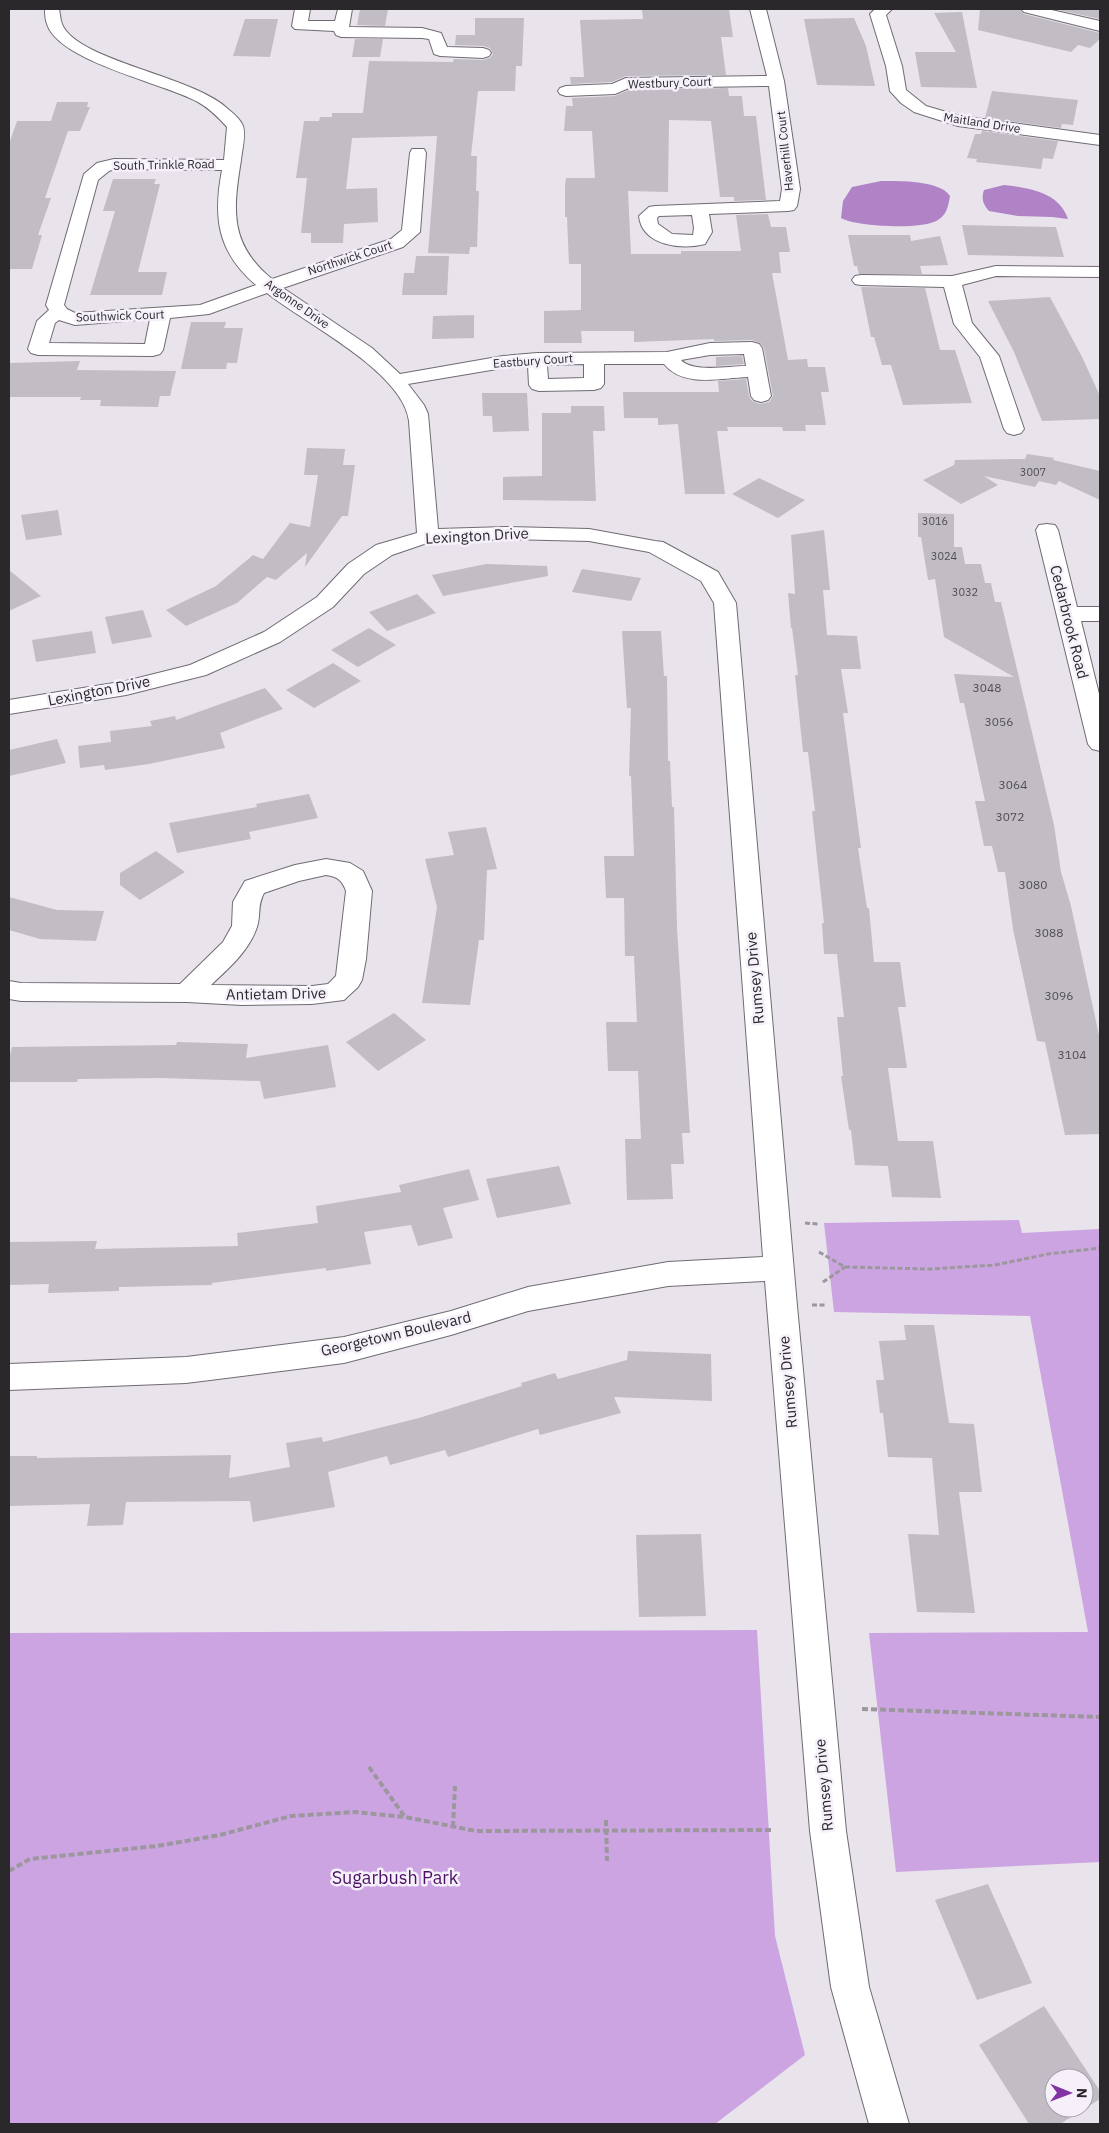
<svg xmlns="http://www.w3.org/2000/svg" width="1109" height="2133" font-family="'IBM Plex Sans',sans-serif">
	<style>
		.green { fill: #cca4e2 }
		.water { fill: #af83c6 }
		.building { fill: #c2bcc5; fill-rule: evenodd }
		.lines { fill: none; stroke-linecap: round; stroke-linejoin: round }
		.minor-casing { stroke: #706b73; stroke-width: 2 }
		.path-far1 { stroke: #9b979d; stroke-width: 3; stroke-dasharray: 5 2.5; stroke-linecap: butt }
		.path { stroke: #9b979d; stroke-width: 4; stroke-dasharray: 6 3; stroke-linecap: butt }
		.minor { fill: #fff; fill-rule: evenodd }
		.labels { text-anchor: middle; stroke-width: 5; stroke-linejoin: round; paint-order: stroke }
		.far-number-label { font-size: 11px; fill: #504d52 }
		.far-street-label { font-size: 12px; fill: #2a282b; stroke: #f6f0fa }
		.number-label { font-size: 12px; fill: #504d52 }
		.street-label { font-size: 15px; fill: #2a282b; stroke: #f6f0fa }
		.near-park-label { font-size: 18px; fill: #4c1164; stroke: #f6f0fa }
	</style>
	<rect width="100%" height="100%" fill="#e9e3ec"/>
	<!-- green -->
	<path class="green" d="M1019 1220 1022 1233 1100 1229V1862L896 1872 869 1633 1088 1632 1030 1316 834 1312 824 1223Z
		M757 1630 775 1936 805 2055 715 2124H9V1633Z"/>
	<!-- water -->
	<path class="water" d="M881 181C898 181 940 180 950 196 948 207 947 214 938 220 923 230 857 227 841 218L843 201 852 187Z
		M1004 185C1029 188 1059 192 1068 219L1052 217 1018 216 989 211C983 204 981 199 984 190Z"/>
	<!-- building -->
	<path class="building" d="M360 9H388L385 26 357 25Z
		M642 9H729L733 37H721L726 75 626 76 612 82 571 84 570 77H584L580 20 643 19Z
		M980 9H1019L1024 14 1100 33V39L1090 48 1078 45 1071 52 978 30Z
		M1054 9H1100V19Z
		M962 12 977 88 921 87 915 52H956L934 13Z
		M475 18H524L522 66H516L515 91H478L471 156H477L476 191H479L477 247H470L469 254 428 253 437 136 352 138 346 189 377 188 378 222 344 224 343 243H311V233H301L307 178H296L304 121H319L320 117H332V113H363L369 61 453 62 454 59 483 60 490 58 493 54 490 48 483 46 455 45 456 35H475Z
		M854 18 866 46 875 86 817 85 804 19Z
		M245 19H278L270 57 233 56Z
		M355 39H383L380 57H352Z
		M728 88 729 96H742L744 116H756L766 200 734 201V197H720L711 121 669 120 668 192 628 191 631 254H681V251H741L736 215 768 214 771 227H786L790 252H779L781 273H772L788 360 807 359 808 367H825L829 392H821L826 425H805L806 431H783L782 427H727L728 431H717L725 494H685L678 424 658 425V418H624L623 392H719L718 381 746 379 749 396 752 401 760 404 769 402 773 396 764 348 760 343 752 340 714 341V339L634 342V331H581L582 343H544V311L581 310V264H569L567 217H565V187L566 178H595L592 131H564L566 106H573L572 98 615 96 629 90Z
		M992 91 1078 100 1073 125 1062 124 1061 128 985 118Z
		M57 102H88L87 107H90L80 131H68L45 198H51L38 235H42L32 269H9V144L17 121H51Z
		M982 131 1058 141 1053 159 1043 158 1041 169 976 162 977 159 967 158 975 134H981Z
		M113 179H156L154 184H160L138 272H167L162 295H90L115 211H103Z
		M962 225 1056 227 1064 257 968 255Z
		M848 235H910L911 241 940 236 948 265 920 266 922 274H859L857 266H854Z
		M416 256H449L447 295H402L404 273H414Z
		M861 287 925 288 940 350H955L972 403 903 405 891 365H882L874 337H871Z
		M1050 297 1082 357 1100 396V419L1042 421 1014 352 988 301Z
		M474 315V338L432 339 433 316Z
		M191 322H226L224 328H243L237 363H227L226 369H181Z
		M742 356 744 364 716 366V357Z
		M80 361 77 370 176 371 170 396H160L158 407 100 406 101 400H80L81 397H9V363Z
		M482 393H527L529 431 493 432 492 416H483Z
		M571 406H604L605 431H593L596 501 503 500V477L542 476V413H571Z
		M307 448 345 449 343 465H355L348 516H342L305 567 307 553 276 580 267 577 237 603 186 626 166 610 216 586 253 555 263 559 290 523 310 527 318 475H304Z
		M1027 454 1054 458 1053 460 1100 471V500L1059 481 1056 485 1039 481 1035 487 984 476 998 485 961 504 923 480 954 465 955 460 1025 459Z
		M759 478 805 500 778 518 732 494Z
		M58 510 62 535 26 540 21 515Z
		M918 513 954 514V547H962L965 564H981L985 583H991L995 602H1001L1054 825 1061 872 1071 906 1100 1040V1134L1065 1135 1045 1042 1037 1041 1013 929 1005 872H998L992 846H984L975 801H985L964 703H960L954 674 1014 677 944 637 935 579 928 580 921 537H918Z
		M824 530 830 590H823L827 635 857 636 861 669H841L848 713H843L861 848H858L867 908H869L874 962H900L906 1007H898L907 1068H888L898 1141H933L941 1198 892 1197 888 1166 855 1165 851 1130H849L841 1076H843L837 1017H844L837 954H824L822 923H824L812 811H815L808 752H803L795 675H798L792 628H791L788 593 795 594 791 535Z
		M486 564 547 566 548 576 443 596 432 575Z
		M582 569 641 578 631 601 572 592Z
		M9 570 41 596 9 611Z
		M417 594 436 613 387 631 369 612Z
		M143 610 152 637 112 644 105 617Z
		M369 628 396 645 358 667 331 650Z
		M92 631 96 653 36 662 32 640Z
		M622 631H661L664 676H667L668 761H670L672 807H674L677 928 690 1133H682L684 1164H671L673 1199 627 1200 625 1139H641L638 1071H608L606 1022H637L634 956H625L624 898H606L604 856H634L631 776H629L631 708H627Z
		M333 663 361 681 314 708 286 690Z
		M265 688 283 709 220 733 225 748 149 764 105 770 104 765 80 768 78 746 111 742 110 731 152 726 150 721 175 716 176 720Z
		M57 739 66 763 9 776V750Z
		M309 794 318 818 249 832 251 839 177 853 169 823 257 807 256 804Z
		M486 827 497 869 487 870 484 940H479L470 1005 422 1003 437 907 425 859 454 855 448 832Z
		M156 851 185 872 140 900 120 885V873Z
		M9 897 57 910 104 911 96 941 40 939 9 930Z
		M394 1013 426 1040 378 1071 346 1042Z
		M177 1042 248 1044 246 1058 328 1045 336 1087 264 1099 260 1081 161 1078 78 1079 77 1082H9V1059L12 1047 176 1045Z
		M559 1166 571 1204 497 1218 486 1179Z
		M469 1169 479 1200 443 1208 453 1238 418 1246 411 1225 364 1232 371 1264 326 1271V1268L212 1283V1285L119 1287V1291L48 1293 49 1284 9 1285V1242L97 1241 95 1249 238 1246 237 1233 318 1223 316 1206 401 1192 399 1185Z
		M904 1325H934L949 1423 974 1424 982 1492H959L975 1613 917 1612 908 1534 939 1535 932 1458 888 1457 883 1413H880L876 1380H884L879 1341 906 1340Z
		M628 1351 711 1354 712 1401 614 1397 621 1413 540 1435 538 1429 448 1457 445 1450 390 1465 387 1456 328 1472 335 1507 253 1522 250 1501 126 1502 123 1525 87 1526 90 1504 9 1506V1456H37V1458L231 1455 229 1478 290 1467 286 1443 322 1437 323 1442 419 1418 522 1386 521 1383 555 1373 558 1379 627 1360Z
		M701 1534 706 1616 639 1617 636 1535Z
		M988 1884 1032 1983 977 2000 935 1900Z
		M1044 2006 1100 2091V2099L1060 2124H1029L979 2045ZM1054 2078H1084V2108H1054Z"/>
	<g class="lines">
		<!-- minor casing -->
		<g class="minor-casing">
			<path id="minor" d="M45 9H59C60 13 60 19 62 24 77 61 194 76 228 109 233 113 241 120 243 126 246 135 242 150 241 160 233 210 229 244 272 279L391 239 402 230 410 153 412 149H424L426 153 420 232 403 247 283 288 372 348 400 374 503 356 537 353 667 352 710 343 752 342 759 344 762 348 771 396 768 400 761 402 754 400 751 396 748 377C721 378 683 388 664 364H604V384L601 388 594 390 539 391 532 389 529 385 528 366 503 368 408 384 424 405 428 414 438 529 506 527 589 529 655 541 663 542 718 572 736 603 797 1306 846 1831 869 1987 909 2124H869L831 1987 810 1831 765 1281 668 1286 528 1311 451 1335 344 1363 186 1383 9 1390V1364L186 1357 344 1337 451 1311 528 1287 668 1262 763 1257 714 603 701 581 649 552 589 541 506 539 430 542 392 555 364 574 333 607 280 642 206 675 126 695 9 714V700L126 681 190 665 264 632 317 597 348 564 376 545 417 533 409 421C403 371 304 323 267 293L209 314 170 318 163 350 160 354 153 356 38 355 31 353 28 349 37 321 49 310 46 305 84 174 97 163 114 159 224 160 227 127C218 117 209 108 198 102 164 83 59 62 47 24 45 19 45 13 45 9ZM115 169 222 170C213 217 217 252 256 285L200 305 75 313 67 309 64 305 98 180 109 171ZM150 319 145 344 49 343 55 323 59 320 75 325ZM744 354 746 366C730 366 692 373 681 360L710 355ZM584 364V378L548 379 547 365Z
				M295 9H310L308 21H335L338 9H352L349 27 422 28 441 33 447 47 483 48 489 50 491 53 489 56 483 58 440 56 434 54 429 39 422 38 341 37 336 35 334 31 295 29 292 26Z
				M750 9H766L784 81 800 189 797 206 794 210 788 211 709 214 712 232 705 244C682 250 642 246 639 216L649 207 655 206 780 201 782 189 769 86 629 88 615 94 566 96 560 94 558 91 560 88 566 86 612 84 626 78 767 76ZM692 215 694 228 693 235 672 234 658 224 657 218 659 216Z
				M875 9H892L886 15 902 66 906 90 926 106 960 116 1100 135V145L958 126 914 112 901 103 890 91 886 66 870 14Z
				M1021 9H1047L1100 21V31L1024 12Z
				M996 266 1100 267V277L996 276 962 285 972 323 999 356 1024 429 1021 433 1014 435 1007 433 1004 429 980 357 954 324 944 287 861 285 855 284 852 280 855 276 861 275 952 276Z
				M1047 524 1055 525 1058 530 1077 607H1100V621H1081L1100 698V751L1092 749 1088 744 1036 530 1039 525Z
				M326 859 350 863 363 871 372 891 366 959 362 980 358 987 344 1000 312 1004 242 1005 187 1002 21 1001 9 999V981L21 983 180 984 223 942 232 926 233 902 245 881 295 865ZM326 875C338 877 342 880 346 891L336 976 328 984 312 986 211 985C229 968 249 951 257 927 261 915 257 906 264 893L299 881Z"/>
		</g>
		<!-- path-far1 -->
		<path class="path-far1" d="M805 1223 818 1224
			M819 1252 845 1267 930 1269 995 1265 1048 1254 1100 1248
			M823 1282 845 1267
			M812 1305H825"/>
		<!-- path -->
		<path class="path" d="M862 1709 1100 1717
			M369 1767 405 1817
			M606 1820 607 1861
			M453 1827 455 1786
			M9 1871 30 1859 157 1846 220 1835 291 1816 355 1812 405 1817 476 1831 773 1830"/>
		<!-- minor -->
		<use href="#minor" class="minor"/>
	</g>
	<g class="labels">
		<!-- far-number labels -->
		<g class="far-number-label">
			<text x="1033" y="476">3007</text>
			<text x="935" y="525">3016</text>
			<text x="944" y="560">3024</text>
			<text x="965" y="596">3032</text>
		</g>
		<!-- far-street labels -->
		<g class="far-street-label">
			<text transform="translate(670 83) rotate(-2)" y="4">Westbury Court</text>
			<text transform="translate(982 123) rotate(9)" y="4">Maitland Drive</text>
			<text transform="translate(785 151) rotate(-96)" y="4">Haverhill Court</text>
			<text transform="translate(164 165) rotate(-1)" y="4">South Trinkle Road</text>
			<text transform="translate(350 258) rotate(-18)" y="4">Northwick Court</text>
			<text transform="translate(297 304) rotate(35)" y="4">Argonne Drive</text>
			<text transform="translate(120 316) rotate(-2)" y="4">Southwick Court</text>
			<text transform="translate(533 361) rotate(-4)" y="4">Eastbury Court</text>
		</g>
		<!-- number labels -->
		<g class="number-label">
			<text x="987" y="692">3048</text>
			<text x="999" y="726">3056</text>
			<text x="1013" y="789">3064</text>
			<text x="1010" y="821">3072</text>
			<text x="1033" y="889">3080</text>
			<text x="1049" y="937">3088</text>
			<text x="1059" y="1000">3096</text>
			<text x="1072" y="1059">3104</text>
		</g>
		<!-- street labels -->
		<g class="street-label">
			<text transform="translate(477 536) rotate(-3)" y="5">Lexington Drive</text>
			<text transform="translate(1069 622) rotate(76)" y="5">Cedarbrook Road</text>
			<text transform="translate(99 691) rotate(-11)" y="5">Lexington Drive</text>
			<text transform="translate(755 978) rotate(-95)" y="5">Rumsey Drive</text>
			<text transform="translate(276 994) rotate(-1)" y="5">Antietam Drive</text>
			<text transform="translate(396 1334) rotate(-13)" y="5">Georgetown Boulevard</text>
			<text transform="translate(788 1382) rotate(-95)" y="5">Rumsey Drive</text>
			<text transform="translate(824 1785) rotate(-95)" y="5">Rumsey Drive</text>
		</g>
		<!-- near-park labels -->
		<g class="near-park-label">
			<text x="395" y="1884">Sugarbush Park</text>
		</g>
	</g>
	<!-- border -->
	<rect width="1109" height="2133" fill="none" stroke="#2a282b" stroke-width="20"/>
	<!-- north arrow -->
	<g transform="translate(1069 2093) rotate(91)"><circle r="24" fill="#f6f0fa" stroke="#a4a0a7"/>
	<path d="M0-4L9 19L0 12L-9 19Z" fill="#8234a5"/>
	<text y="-8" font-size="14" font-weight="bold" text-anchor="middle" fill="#2a282b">N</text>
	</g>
</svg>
